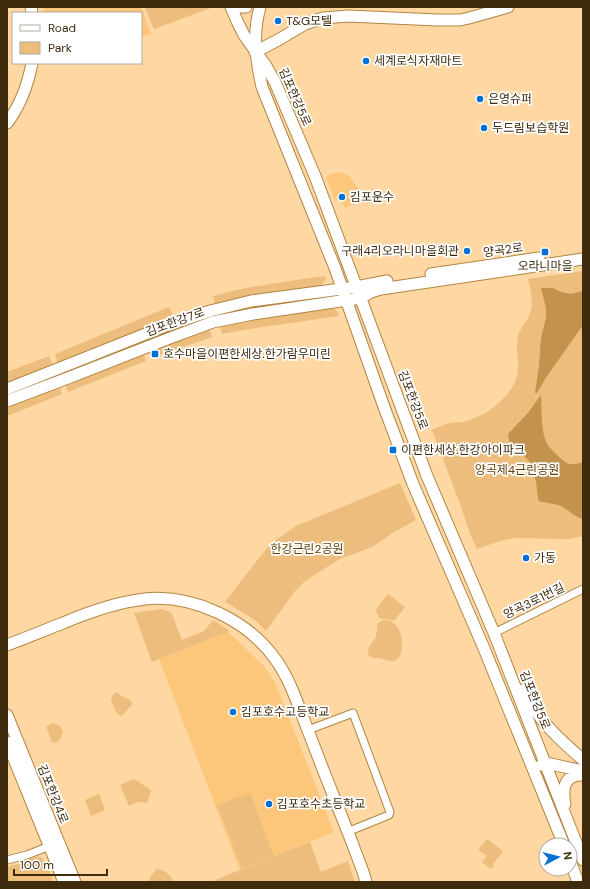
<svg xmlns="http://www.w3.org/2000/svg" width="590" height="889" font-family="'DM Sans','Noto Sans KR',sans-serif">
	<style>
		.built { fill: #fdc77b }
		.green { fill: #ecbd7d }
		.forest { fill: #c3924c }
		.lines { fill: none; stroke-linecap: round; stroke-linejoin: round }
		.street-casing { stroke: #b38541; stroke-width: 9 }
		.secondary-casing { stroke: #b38541; stroke-width: 13 }
		.street { stroke: #fff; stroke-width: 7 }
		.secondary { stroke: #fff; stroke-width: 11 }
		.poi-dot { fill: #006fd6; stroke: #fff; stroke-width: 1.5 }
		.labels { text-anchor: middle; stroke-width: 3.5; stroke-linejoin: round; paint-order: stroke }
		.poi-label { font-size: 12px; fill: #3e2b0e; stroke: #fff; text-anchor: start }
		.street-label { font-size: 12px; fill: #3e2b0e; stroke: #fff }
		.park-label { font-size: 12px; fill: #624107; stroke: #fff }
	</style>
	<rect width="100%" height="100%" fill="#ffd7a2"/>
	<!-- built -->
	<path class="built" d="M43 7H141L151 34 141 37V13H44Z
		M340 172 349 176 358 188 365 200 345 208 340 198 335 200 326 178 329 175 335 173Z
		M228 632 264 666 276 685 334 832 240 870 159 659Z"/>
	<!-- green -->
	<path class="green" d="M145 7H211V8L154 29Z
		M583 271V536L569 539 514 538 500 541 477 549 471 536 459 501 432 430C437 428 442 425 446 424 453 422 461 423 467 421 487 416 512 396 517 376 520 363 515 349 518 336 520 329 525 324 528 318 535 305 531 292 528 279Z
		M325 276 326 279 320 287 215 305 213 296C250 286 287 281 325 276Z
		M169 307 173 315 165 321 58 364 55 354Z
		M332 308 337 311 339 316 256 328 222 334 220 325 263 317Z
		M207 317V319L7 396V393L162 332Z
		M209 328 212 337 160 355 159 349 174 341Z
		M144 355 146 361 68 392 66 384 133 356Z
		M49 356 53 366 7 383V372Z
		M60 386 62 394 7 416V406Z
		M400 483 416 520 394 532 372 547 340 559 319 572 304 582 295 591 266 631 255 620 225 602 263 553 273 542 296 526Z
		M388 594 405 607 394 621C388 618 384 620 379 618L376 611 377 608Z
		M161 609 171 612 182 640 204 631 213 620 230 631 152 662 134 613Z
		M383 620C405 618 408 659 393 661 388 662 383 658 378 658 373 658 369 658 368 653 367 646 374 642 376 636 377 632 377 628 377 624Z
		M116 692 126 699 128 698 133 703 124 714 120 716 116 712 111 700 112 696Z
		M53 723 60 726 63 731C62 737 60 741 54 743L52 742 46 726Z
		M134 779 151 790 147 803 138 802 129 806 120 785Z
		M250 793 274 856 242 868 217 805Z
		M99 794 105 810 91 816 85 800Z
		M487 839 503 851 493 864 494 865 491 869 482 862 487 856 478 850Z
		M310 842 321 872 348 861 355 882H211L232 873Z
		M36 857C38 857 40 856 42 858 46 861 52 877 53 882H7V867L21 863Z
		M157 869C164 869 172 876 174 882H149C149 878 154 871 157 869Z"/>
	<!-- forest -->
	<path class="forest" d="M541 288H553L561 292 571 294 583 291V325L545 379 537 393H535L539 366 541 338 546 318V308Z
		M541 395C542 410 540 434 549 447 552 450 555 453 558 456 568 465 570 466 583 462V519C573 516 569 510 561 506 554 503 546 503 539 501L538 498 536 481 532 471 530 462 509 441 508 434 528 413Z"/>
	<g class="lines">
		<!-- street casing -->
		<g class="street-casing">
			<path id="street" d="M494 633 583 589
				M308 730 353 713 390 812 389 815 347 832
				M7 860 27 855 52 845"/>
		</g>
		<!-- secondary casing -->
		<g class="secondary-casing">
			<path id="secondary" d="M31 7 32 13
				M231 7 237 21 244 35 266 66 275 82 315 176 427 476 494 633 583 860
				M236 7H246
				M260 7C252 36 256 59 262 87L335 268 384 407 413 484 483 646 564 845
				M255 52 278 40 305 24 323 18 348 16 437 20H460L469 18 508 7
				M7 123C20 106 28 84 32 63
				M431 274 539 258
				M7 389 168 325 210 311 251 301 356 287 387 281
				M7 401 68 378 170 338 213 322 253 314 361 298 371 292 381 289 583 259
				M7 645C26 638 45 630 63 623 89 612 117 602 145 599 193 594 248 620 276 660 288 677 295 696 302 715 310 736 318 756 326 777 335 800 344 822 353 845 357 857 363 869 366 882
				M522 690C527 698 532 706 537 713 550 731 566 745 583 760
				M7 715 75 882
				M7 742 64 882
				M541 765 546 763 583 771
				M565 804C562 789 564 774 583 775
				M570 861 578 882"/>
		</g>
		<!-- street -->
		<use href="#street" class="street"/>
		<!-- secondary -->
		<use href="#secondary" class="secondary"/>
	</g>
	<!-- markers -->
	<g class="poi-dot">
		<circle cx="278" cy="21" r="4"/>
		<circle cx="366" cy="61" r="4"/>
		<circle cx="480" cy="99" r="4"/>
		<circle cx="484" cy="128" r="4"/>
		<circle cx="342" cy="197" r="4"/>
		<circle cx="467" cy="251" r="4"/>
		<rect x="541" y="248" width="8" height="8" rx="2"/>
		<rect x="151" y="350" width="8" height="8" rx="2"/>
		<rect x="389" y="446" width="8" height="8" rx="2"/>
		<circle cx="526" cy="558" r="4"/>
		<circle cx="233" cy="712" r="4"/>
		<circle cx="269" cy="804" r="4"/>
	</g>
	<g class="labels">
		<!-- poi labels -->
		<g class="poi-label">
			<text x="286" y="25">T&amp;G모텔</text>
			<text x="374" y="65">세계로식자재마트</text>
			<text x="488" y="103">은영슈퍼</text>
			<text x="492" y="132">두드림보습학원</text>
			<text x="350" y="201">김포운수</text>
			<text x="459" y="255" text-anchor="end">구래4리오라니마을회관</text>
			<text x="545" y="270" text-anchor="middle">오라니마을</text>
			<text x="163" y="358">호수마을이편한세상.한가람우미린</text>
			<text x="401" y="454">이편한세상.한강아이파크</text>
			<text x="534" y="562">가동</text>
			<text x="241" y="716">김포호수고등학교</text>
			<text x="277" y="808">김포호수초등학교</text>
		</g>
		<!-- street labels -->
		<g class="street-label">
			<text transform="translate(295 97) rotate(66)" y="4">김포한강5로</text>
			<text transform="translate(503 250) rotate(-8)" y="4">양곡2로</text>
			<text transform="translate(175 322) rotate(-20)" y="4">김포한강7로</text>
			<text transform="translate(413 400) rotate(69)" y="4">김포한강5로</text>
			<text transform="translate(534 601) rotate(-26)" y="4">양곡3로1번길</text>
			<text transform="translate(535 700) rotate(68)" y="4">김포한강5로</text>
			<text transform="translate(53 794) rotate(68)" y="4">김포한강4로</text>
		</g>
		<!-- park labels -->
		<g class="park-label">
			<text x="517" y="474">양곡제4근린공원</text>
			<text x="307" y="553">한강근린2공원</text>
		</g>
	</g>
	<!-- border -->
	<rect width="590" height="889" fill="none" stroke="#3e2b0e" stroke-width="16"/>
	<!-- legend -->
	<rect x="12" y="12" width="130" height="52" fill="#ffffff" stroke="#b2aa9f"/>
	<rect x="20" y="25" width="20" height="6" fill="#ffffff" stroke="#b2aa9f"/>
	<text x="48" y="32" font-size="12" fill="#3e2b0e">Road</text>
	<rect x="20" y="42" width="20" height="12" fill="#ecbd7d" stroke="#b2aa9f"/>
	<text x="48" y="52" font-size="12" fill="#3e2b0e">Park</text>
	<!-- north arrow -->
	<g transform="translate(558 857) rotate(83)"><circle r="19" fill="#ffffff" stroke="#b2aa9f"/>
	<path d="M0-3L7 15L0 10L-7 15Z" fill="#006fd6"/>
	<text y="-6" font-size="11" font-weight="bold" text-anchor="middle" fill="#3e2b0e">N</text>
	</g>
	<!-- scale -->
	<path d="M14 869v6h93v-6" fill="none" stroke="#3e2b0e" stroke-width="2"/>
	<text x="20" y="869" font-size="12" fill="#3e2b0e" stroke="#ffffff" stroke-width="3" paint-order="stroke">100 m</text>
</svg>
